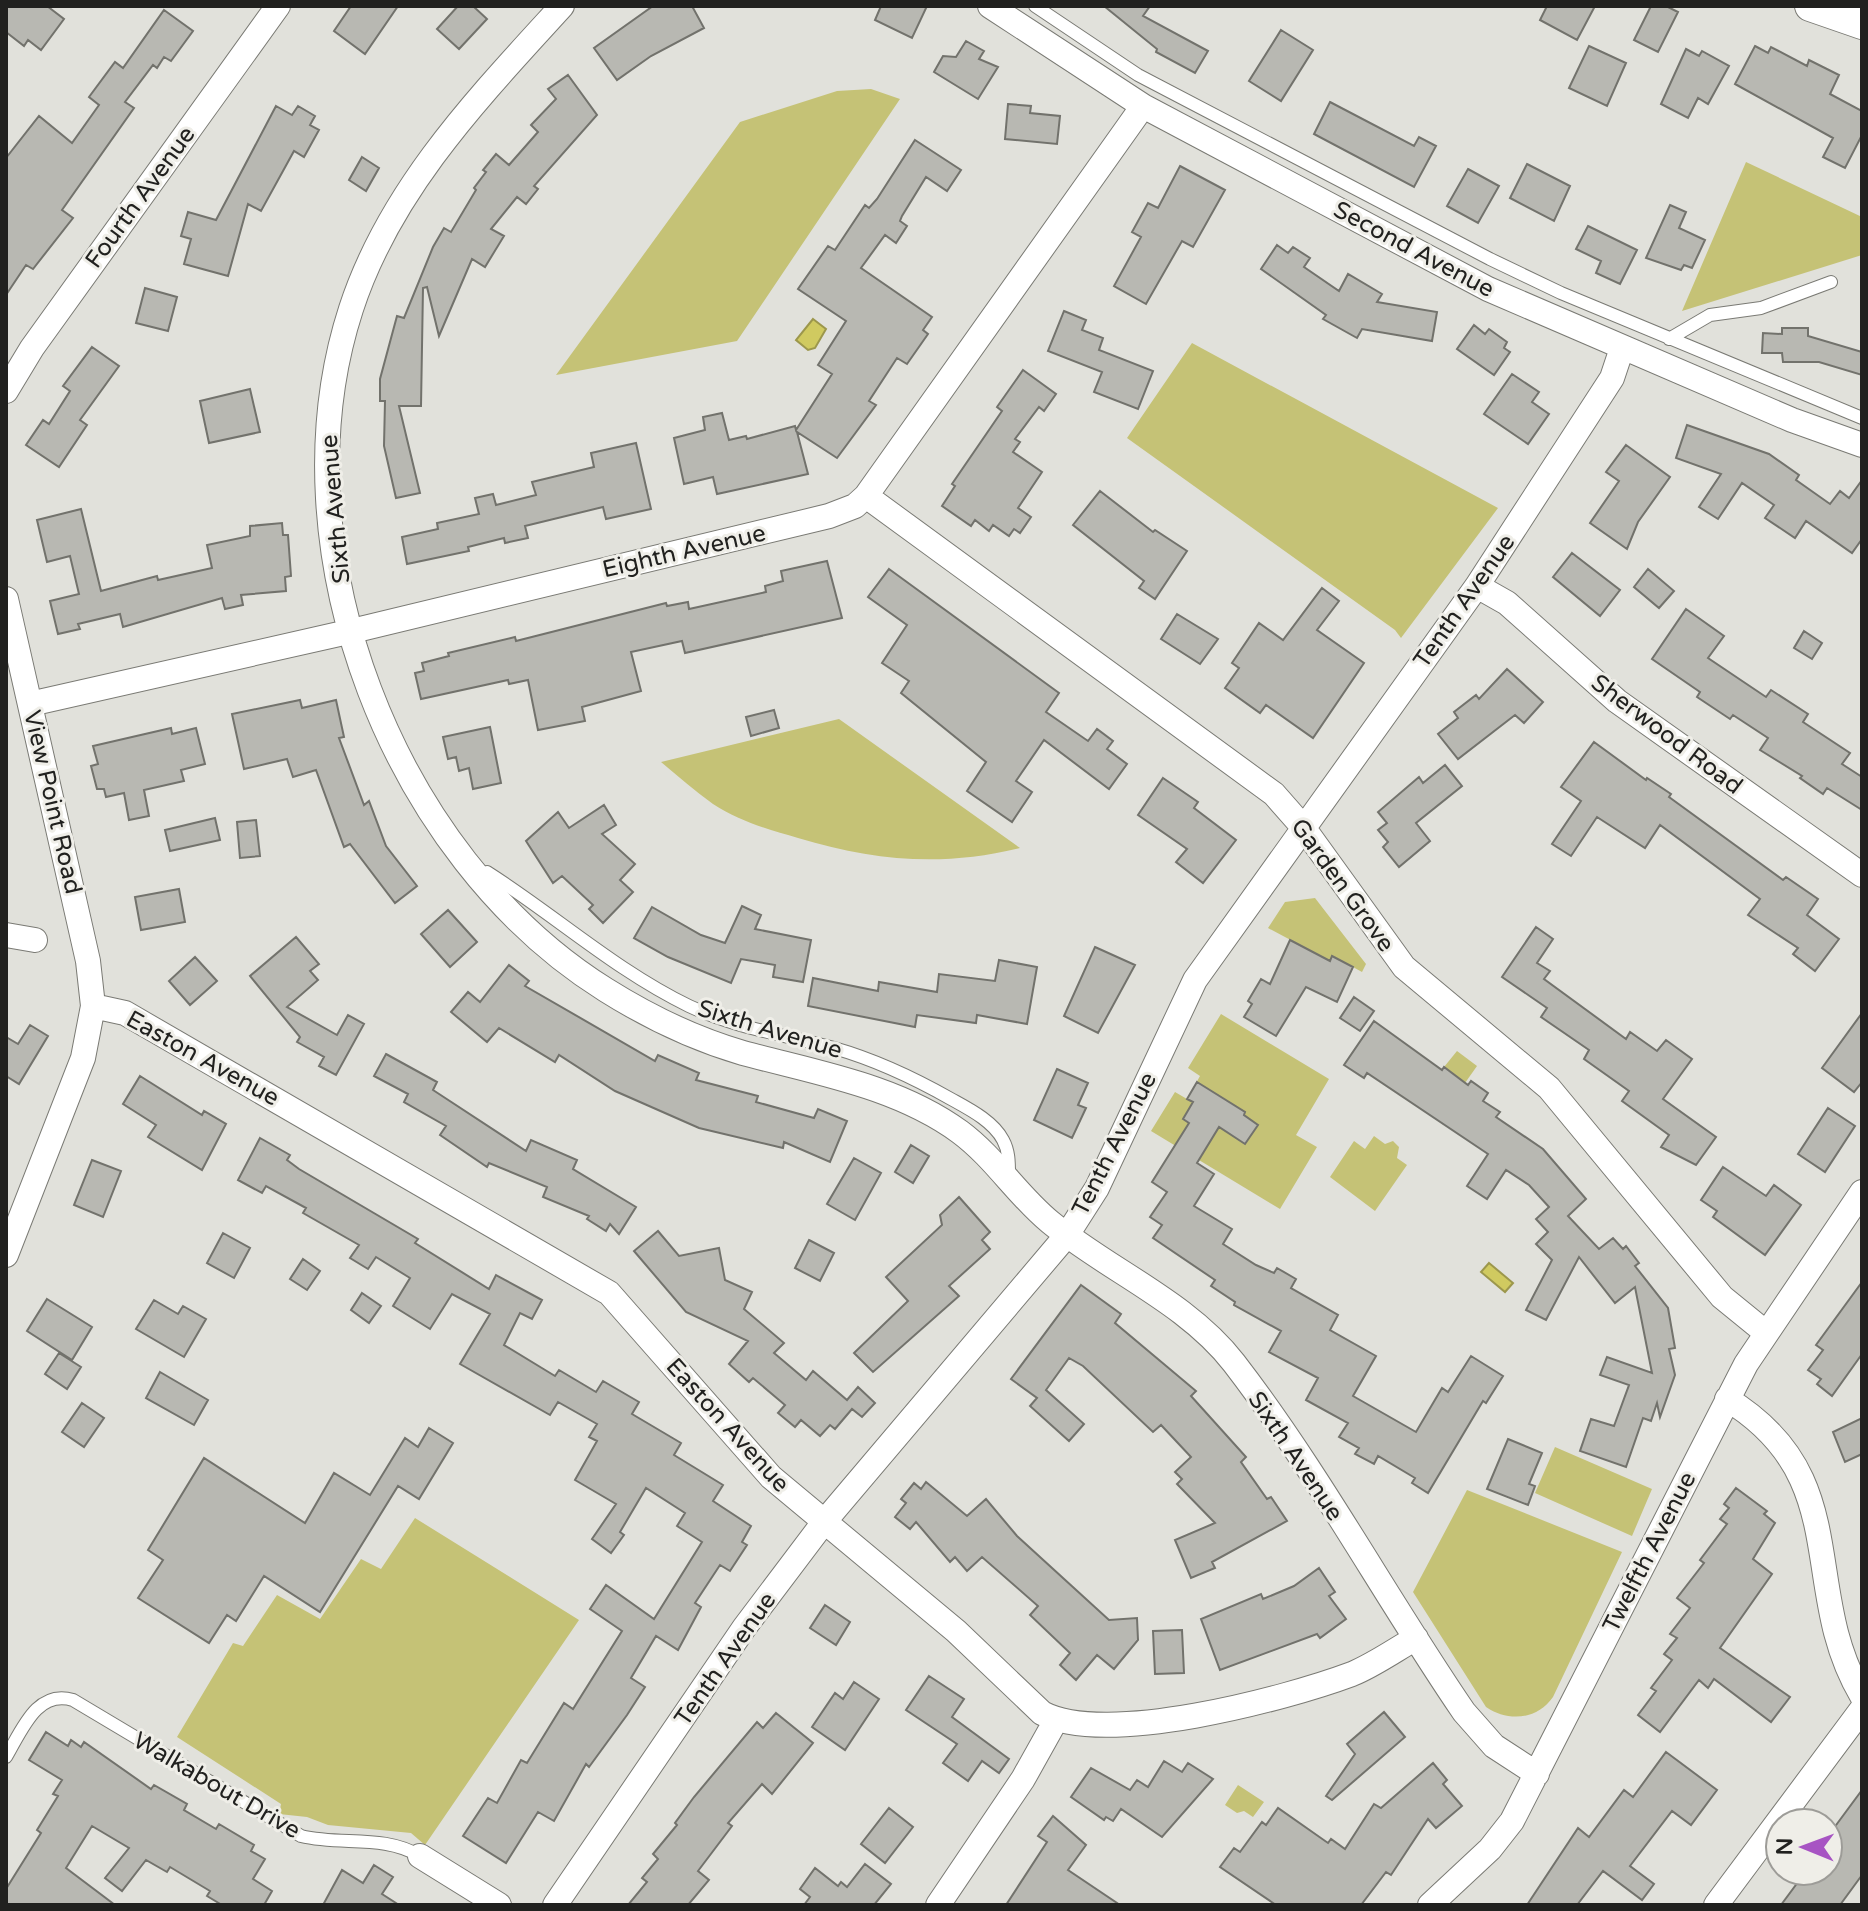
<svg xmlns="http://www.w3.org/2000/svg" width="1868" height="1911" font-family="'Varela Round',sans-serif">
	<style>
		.green { fill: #c5c276 }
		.water { fill: #d0ca60; stroke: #9c974c; stroke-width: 2 }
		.building { fill: #b8b8b2; stroke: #72726c; stroke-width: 2 }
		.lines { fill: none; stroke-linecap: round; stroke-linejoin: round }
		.service-casing { stroke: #7a7a74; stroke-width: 14 }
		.minor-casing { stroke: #7a7a74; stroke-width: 26 }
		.tertiary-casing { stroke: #7a7a74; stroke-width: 32 }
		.service { stroke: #fff; stroke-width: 12 }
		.minor { stroke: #fff; stroke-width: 24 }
		.tertiary { stroke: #fff; stroke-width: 30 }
		.labels { text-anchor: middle; stroke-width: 6; stroke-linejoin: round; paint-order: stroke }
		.street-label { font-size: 24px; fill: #21211f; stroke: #efeee8 }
	</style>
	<rect width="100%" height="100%" fill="#e1e1db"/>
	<!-- green -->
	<path class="green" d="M871 89 900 99 737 341 556 375 740 122 837 91Z
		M1746 162 1862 217V255L1682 311Z
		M1192 343 1498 508 1401 638 1395 630 1127 438Z
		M839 719 1020 848C943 867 874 861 798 838 769 830 739 821 713 804 695 791 678 776 661 762Z
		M1315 898 1366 964 1362 972 1333 956 1330 961 1268 928 1285 902Z
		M1221 1014 1329 1079 1296 1135 1317 1147 1280 1209 1151 1131 1175 1092 1187 1099 1200 1076 1188 1068Z
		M1457 1051 1477 1066 1465 1083 1444 1067Z
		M1374 1136 1385 1144 1393 1141 1399 1147 1397 1158 1407 1165 1375 1211 1330 1177 1354 1141 1365 1149Z
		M1555 1447 1652 1489 1632 1536 1535 1493Z
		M1467 1490 1622 1552 1553 1697C1537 1720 1508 1722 1486 1707L1413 1592Z
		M415 1518 579 1620 425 1845 411 1833 328 1825 307 1817 279 1814 281 1804 177 1737 233 1643 243 1646 277 1595 320 1619 361 1559 381 1569Z
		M1238 1785 1264 1802 1253 1817 1244 1811 1237 1813 1225 1805Z"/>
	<!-- water -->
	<path class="water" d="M813 319 826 329 815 348 808 350 796 340Z
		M1489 1263 1513 1283 1505 1292 1481 1272Z"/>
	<!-- building -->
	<path class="building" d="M6 6H47L64 19 41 50 28 40 24 46 6 32Z
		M351 6H398L365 54 334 31Z
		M458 6H473L487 19 459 49 437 29Z
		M653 6H692L704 28 651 56 617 80 594 48Z
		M881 6H927L912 38 875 20Z
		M1104 6H1150L1143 16 1208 51 1195 73 1156 52 1157 49Z
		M1547 6H1595L1577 40 1540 20Z
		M1651 6H1666L1678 12 1658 52 1634 40Z
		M164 10 193 31 171 61 164 57 157 68 153 65 125 102 134 108 62 210 73 218 33 269 26 265 6 295V158L39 116 72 143 99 105 89 97 115 62 123 68Z
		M1281 30 1313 50 1281 101 1249 81Z
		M966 41 984 51 979 59 998 67 978 99 934 72 943 56 956 57Z
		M1589 46 1626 63 1607 106 1569 88Z
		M1755 46 1768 53 1771 47 1807 66 1809 60 1839 75 1830 94 1862 111V135L1845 168 1823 157 1833 138 1735 84Z
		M1686 49 1699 56 1702 51 1729 66 1708 104 1698 98 1688 118 1661 104Z
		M568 75 597 115 534 186 538 189 526 204 517 197 491 229 504 236 485 267 472 259 439 336 427 287 423 288 421 406H399L420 493 396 498 384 446 385 401H380V379L397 316 404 318 433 247 444 228 451 232 476 190 474 188 486 172 483 170 496 154 509 165 538 132 531 125 556 99 548 89Z
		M1330 102 1414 146 1419 137 1436 146 1414 187 1314 134Z
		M1008 104 1031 106 1030 113 1060 116 1057 144 1005 139Z
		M276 106 292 115 298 106 315 116 310 125 319 130 304 157 294 151 261 211 248 204 228 276 184 264 191 239 181 236 188 212 216 220Z
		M915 140 961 170 947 191 926 177 902 216 900 221 907 226 896 243 885 235 861 268 932 317 923 330 928 334 907 364 897 358 869 401 876 405 837 458 797 432 808 474 717 494 713 477 684 484 674 438 705 430 703 417 722 413 729 440 746 436 747 439 795 426 796 430 832 374 818 365 846 321 798 289 828 246 835 250 865 205 869 208 877 199Z
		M362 157 379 168 366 191 349 180Z
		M1527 164 1570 186 1554 221 1510 198Z
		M1180 166 1225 190 1193 247 1182 241 1146 304 1114 286 1141 237 1132 232 1148 203 1158 208Z
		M1468 169 1499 186 1478 223 1447 206Z
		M1670 205 1686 212 1679 228 1705 240 1692 268 1684 265 1681 270 1646 258Z
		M1588 226 1637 250 1620 284 1596 273 1601 261 1576 249Z
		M1277 245 1288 253 1293 247 1310 258 1304 267 1339 291 1348 274 1382 294 1377 302 1437 312 1432 341 1362 329 1357 338 1323 319 1326 315 1261 269Z
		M145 288 177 297 168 331 136 323Z
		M1064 311 1086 320 1082 330 1103 338 1099 350 1153 371 1138 409 1094 392 1102 372 1048 351Z
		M1474 325 1485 334 1489 329 1507 342 1504 348 1510 352 1494 375 1457 349Z
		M1782 328H1808V336L1862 352V375L1819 362H1783L1782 353H1762L1763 333 1782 334Z
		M92 347 119 366 80 420 87 425 59 467 26 445 43 420 49 424 70 391 63 386Z
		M1023 370 1056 394 1044 411 1039 407 1015 439 1020 442 1013 452 1042 472 1018 508 1031 517 1020 533 1014 529 1009 536 993 525 989 531 975 520 971 526 942 506 955 486 952 484 1002 411 997 407Z
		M1512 374 1539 392 1532 402 1549 414 1528 444 1484 414Z
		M250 389 260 432 209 443 200 401Z
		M1687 425 1769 454 1799 475 1796 480 1830 504 1840 491 1849 498 1862 480V539L1852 553 1806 521 1795 538 1765 518 1774 505 1742 483 1718 519 1699 507 1721 474 1676 458Z
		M636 443 651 509 606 519 603 507 525 526 528 538 505 543 504 538 468 547 469 551 407 564 402 537 438 529 437 523 479 514 475 498 493 494 496 505 536 495 532 482 594 467 591 453Z
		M1626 445 1670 477 1638 522 1627 549 1590 523 1619 481 1606 472Z
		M1100 491 1153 532 1155 530 1187 551 1155 599 1139 588 1144 581 1073 525Z
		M81 509 101 591 157 576 158 580 212 568 207 545 250 536V526L282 523 283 535H288L291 576 285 577 286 591 241 595 243 605 225 609 222 598 123 627 120 614 78 624 80 629 58 634 50 601 79 594 70 556 47 562 37 520Z
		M1572 553 1620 590 1600 616 1553 577Z
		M827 561 842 618 685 653 682 641 631 652 641 691 582 707 585 721 538 730 528 680 509 684 508 680 421 699 415 673 424 671 422 663 449 656 448 653 515 637 516 641 666 603 667 606 688 602 689 609 766 592 765 586 783 581 781 571Z
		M889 569 1059 693 1046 712 1088 741 1097 729 1113 741 1107 749 1127 764 1109 789 1044 740 1016 781 1032 792 1012 822 967 791 986 762 901 693 909 681 882 663 907 625 868 597Z
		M1648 569 1674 591 1659 608 1634 587Z
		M1322 588 1339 601 1317 630 1364 663 1313 738 1266 705 1260 713 1225 688 1239 668 1232 663 1259 623 1283 640Z
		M1686 609 1724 636 1708 658 1766 697 1771 690 1808 714 1803 722 1850 753 1842 764 1862 777V810L1827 788 1823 794 1800 778 1802 776 1760 750 1768 738 1733 715 1730 719 1697 697 1700 692 1652 659Z
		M1177 614 1218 639 1200 664 1161 639Z
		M1804 631 1822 643 1812 659 1794 648Z
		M1507 669 1543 702 1524 723 1515 715 1458 759 1438 734 1458 718 1454 712 1476 695 1479 699Z
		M300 700 302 708 336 700 344 737 339 738 364 805 369 801 386 846 417 886 395 903 350 844 344 847 316 770 293 777 287 759 244 769 232 714Z
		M774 710 779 728 751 736 746 717Z
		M490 727 501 783 473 789 469 768 459 771 456 757 448 759 443 737Z
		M171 728 172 734 196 728 205 764 181 770 184 781 144 790 149 816 129 820 124 793 106 797 104 789H97L91 766 98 764 93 746Z
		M1594 742 1646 780 1647 778 1671 794 1669 797 1783 880 1786 877 1818 899 1807 915 1839 939 1815 971 1793 954 1798 948 1748 915 1760 899 1660 825 1645 848 1597 817 1571 856 1552 844 1581 801 1561 787Z
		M1445 765 1462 786 1416 823 1430 841 1399 867 1383 847 1388 842 1378 830 1387 823 1378 812 1419 777 1423 783Z
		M1163 778 1198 802 1194 808 1236 840 1203 883 1176 862 1187 849 1138 815Z
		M604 805 616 825 602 834 635 864 620 880 633 892 603 923 589 909 593 905 562 876 553 883 526 841 558 812 569 828Z
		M215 818 220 840 170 851 165 830Z
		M256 820 260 856 240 858 237 822Z
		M179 889 185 922 141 930 135 897Z
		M742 906 761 915 755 929 811 940 803 982 773 977 775 965 741 959 731 983 668 957 634 938 652 907 701 935 725 943Z
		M448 910 477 942 450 967 421 934Z
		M1536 927 1553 939 1537 963 1550 971 1544 979 1626 1039 1630 1032 1657 1051 1666 1040 1692 1059 1663 1099 1716 1137 1696 1165 1661 1147 1669 1135 1622 1101 1629 1091 1584 1059 1589 1050 1541 1017 1547 1008 1502 977Z
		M296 937 319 964 310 971 318 980 287 1007 337 1035 348 1015 364 1024 336 1075 319 1066 324 1057 297 1042 300 1037 250 976Z
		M1290 940 1330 961 1332 956 1353 967 1337 1002 1306 987 1276 1036 1244 1017 1252 1004 1248 1001 1261 979 1270 984Z
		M1095 947 1135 965 1098 1033 1064 1016Z
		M195 957 217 981 190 1005 169 981Z
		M999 960 1037 967 1027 1024 977 1015 976 1023 917 1015 915 1027 808 1006 813 978 878 991 879 982 937 992 939 974 995 981Z
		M509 965 529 981 525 986 655 1061 658 1055 699 1073 696 1080 758 1096 756 1102 814 1118 818 1109 847 1121 830 1162 784 1142 783 1148 699 1128 615 1091 559 1055 555 1062 499 1028 487 1042 451 1012 468 992 480 1002Z
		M1354 997 1374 1011 1360 1031 1340 1018Z
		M1862 1013V1082L1854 1092 1822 1068Z
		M1374 1021 1442 1070 1444 1067 1468 1085 1471 1081 1488 1093 1483 1101 1500 1112 1496 1117 1543 1149 1586 1199 1568 1216 1599 1249 1613 1238 1623 1249 1626 1246 1639 1263 1635 1266 1668 1308 1675 1348 1669 1349 1675 1375 1660 1417 1657 1403 1651 1421 1643 1418 1626 1467 1580 1451 1591 1419 1614 1426 1629 1385 1600 1375 1607 1357 1652 1373 1635 1287 1615 1303 1579 1257 1546 1320 1526 1310 1552 1260 1536 1244 1548 1232 1536 1219 1549 1207 1529 1185 1506 1170 1487 1199 1467 1186 1488 1154 1367 1073 1364 1078 1344 1065Z
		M30 1025 48 1036 19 1084 6 1076V1037L18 1044Z
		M386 1054 437 1082 433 1090 526 1151 531 1140 577 1160 573 1169 636 1207 619 1234 610 1224 606 1231 587 1219 589 1216 543 1197 547 1187 489 1163 487 1167 440 1135 446 1126 404 1102 408 1094 374 1076Z
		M1057 1069 1088 1083 1078 1105 1086 1108 1072 1138 1034 1120Z
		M140 1076 202 1115 204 1111 226 1124 202 1170 148 1137 156 1125 123 1104Z
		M1197 1082 1245 1112 1244 1115 1258 1125 1245 1144 1219 1127 1197 1163 1214 1174 1194 1206 1232 1229 1223 1244 1256 1265 1274 1273 1277 1268 1296 1279 1291 1288 1338 1315 1330 1330 1376 1356 1353 1396 1416 1432 1442 1388 1448 1392 1471 1356 1503 1376 1486 1403 1483 1401 1428 1493 1412 1483 1415 1478 1378 1456 1374 1464 1355 1454 1359 1448 1339 1437 1348 1423 1306 1400 1318 1378 1269 1352 1281 1331 1234 1305 1235 1302 1211 1286 1215 1280 1153 1238 1162 1225 1150 1217 1167 1192 1152 1182 1189 1123 1183 1119 1193 1102 1187 1099Z
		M1828 1108 1855 1126 1825 1172 1798 1154Z
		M260 1138 290 1155 287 1160 299 1169 418 1239 415 1243 489 1289 496 1275 542 1300 532 1319 520 1313 504 1345 555 1376 559 1370 596 1392 603 1381 639 1402 632 1414 681 1443 674 1455 723 1485 713 1501 751 1526 742 1542 747 1545 730 1571 720 1565 695 1603 701 1607 678 1650 656 1636 631 1678 645 1687 627 1715 589 1767 586 1764 554 1821 538 1812 506 1863 463 1836 488 1798 497 1803 521 1760 527 1763 564 1703 573 1709 622 1631 590 1609 606 1585 654 1619 702 1542 677 1526 685 1513 646 1488 620 1532 624 1535 611 1553 592 1539 616 1504 575 1480 597 1441 589 1437 597 1424 558 1402 550 1415 460 1364 490 1314 452 1294 430 1329 393 1306 410 1278 376 1257 368 1269 350 1258 359 1245 303 1213 306 1208 266 1186 262 1193 238 1180Z
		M911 1145 929 1156 913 1183 895 1172Z
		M854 1158 881 1173 855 1220 827 1204Z
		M92 1160 121 1171 103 1217 74 1205Z
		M1723 1167 1766 1196 1774 1185 1801 1205 1765 1255 1713 1217 1717 1211 1701 1200Z
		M959 1197 990 1232 982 1240 990 1249 949 1286 959 1296 873 1372 854 1353 908 1301 886 1277 942 1225 940 1215Z
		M658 1231 679 1256 719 1248 725 1280 752 1292 744 1309 784 1343 774 1353 806 1380 813 1371 847 1400 858 1387 875 1403 862 1417 852 1409 835 1429 830 1425 820 1436 801 1420 795 1427 778 1413 785 1405 753 1378 749 1382 729 1364 748 1341 686 1312 634 1251Z
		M223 1233 250 1248 234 1278 207 1263Z
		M809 1240 834 1253 820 1281 795 1268Z
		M303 1259 320 1271 307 1290 290 1279Z
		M1862 1282V1354L1832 1396 1817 1384 1821 1379 1808 1370 1823 1350 1816 1345Z
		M1081 1285 1121 1314 1115 1323 1196 1391 1191 1396 1246 1457 1241 1462 1267 1499 1271 1497 1287 1521 1212 1562 1215 1568 1191 1578 1175 1540 1215 1523 1177 1484 1182 1479 1175 1472 1191 1457 1161 1425 1153 1432 1083 1366 1069 1358 1046 1390 1084 1424 1069 1441 1030 1406 1037 1398 1011 1379Z
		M362 1293 381 1306 369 1323 351 1310Z
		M47 1299 92 1327 72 1360 27 1331Z
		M154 1300 178 1314 183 1306 206 1319 184 1357 136 1329Z
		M59 1353 81 1367 67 1389 45 1374Z
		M160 1372 208 1400 194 1425 146 1398Z
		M82 1403 104 1418 84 1447 62 1432Z
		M1862 1418V1454L1845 1462 1833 1432Z
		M429 1428 453 1443 419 1499 398 1486 320 1612 264 1576 236 1621 227 1615 209 1643 138 1598 163 1560 148 1550 204 1458 305 1523 334 1473 370 1495 405 1438 418 1447Z
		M1508 1439 1542 1453 1529 1484 1535 1486 1528 1505 1487 1489Z
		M926 1482 967 1516 986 1499 1017 1536 1109 1620 1137 1618 1138 1640 1114 1669 1097 1655 1076 1680 1060 1665 1070 1653 1030 1615 1038 1606 982 1557 967 1571 955 1557 950 1562 916 1522 910 1529 895 1517 906 1503 901 1499 914 1483 921 1489Z
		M1736 1488 1767 1511 1764 1514 1775 1523 1753 1559 1772 1574 1720 1648 1790 1697 1771 1722 1714 1679 1708 1688 1699 1680 1660 1732 1638 1715 1656 1691 1651 1688 1672 1660 1664 1654 1677 1638 1670 1634 1690 1608 1677 1598 1704 1563 1700 1560 1727 1524 1720 1519 1729 1508 1724 1504Z
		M1319 1568 1335 1592 1329 1596 1346 1619 1320 1638 1317 1634 1220 1670 1201 1619 1261 1594 1263 1599 1294 1586Z
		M825 1605 850 1622 836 1645 810 1628Z
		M1182 1630 1184 1673 1155 1674 1153 1631Z
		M929 1676 964 1699 952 1717 1009 1759 999 1773 982 1761 968 1781 943 1763 957 1744 906 1710Z
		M854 1682 879 1699 845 1750 812 1727 835 1693 843 1699Z
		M1384 1712 1405 1737 1332 1800 1326 1796 1355 1754 1347 1744Z
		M776 1713 813 1743 772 1794 762 1784 728 1823 732 1826 698 1871 709 1880 688 1905H628L647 1882 642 1878 658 1859 653 1854 677 1825 675 1823 694 1797 757 1722 763 1728Z
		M46 1732 68 1746 71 1740 81 1747 84 1742 151 1789 154 1785 187 1804 184 1810 216 1829 219 1824 254 1845 251 1851 265 1859 253 1879 272 1891 264 1905H222L207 1896 210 1891 170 1867 167 1872 146 1860 122 1891 105 1878 129 1848 92 1826 66 1868 115 1905H6V1889L41 1833 37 1830 58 1796 53 1794 62 1780 29 1760Z
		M1666 1752 1717 1790 1691 1825 1672 1811 1630 1866 1654 1884 1642 1900 1603 1871 1577 1905H1527L1578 1828 1589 1837 1624 1790 1633 1797Z
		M1164 1761 1182 1772 1188 1763 1213 1779 1162 1837 1121 1809 1113 1821 1106 1817 1104 1820 1071 1797 1091 1768 1130 1790 1137 1780 1148 1787Z
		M1433 1763 1447 1780 1443 1784 1462 1806 1436 1828 1428 1819 1391 1875 1386 1872 1361 1905H1276L1220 1867 1234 1848 1240 1852 1262 1822 1266 1825 1278 1808 1328 1843 1331 1839 1345 1849 1374 1804 1381 1808Z
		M1862 1790V1875L1840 1905H1781L1798 1882 1782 1871H1828V1836Z
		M889 1808 913 1827 885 1863 861 1844Z
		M1053 1816 1086 1845 1068 1870 1120 1905H1006L1047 1842 1038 1836Z
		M865 1864 891 1884 874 1905H804L810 1897 800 1889 815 1868 838 1886 841 1882 847 1887Z
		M374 1865 393 1877 382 1894 399 1905H323L342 1870 363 1883Z"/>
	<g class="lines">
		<!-- service casing -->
		<g class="service-casing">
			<path id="service" d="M1035 6 1138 75 1490 259 1561 293 1862 418
				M1669 339 1710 315 1761 308 1831 282
				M487 872C556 916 615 970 689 1006 736 1028 785 1035 834 1048 876 1060 914 1078 951 1099 969 1109 993 1121 1003 1140 1009 1151 1009 1162 1009 1175
				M6 1757C22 1730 37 1689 73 1700L301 1836C342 1846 383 1834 420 1856"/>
		</g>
		<!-- minor casing -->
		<g class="minor-casing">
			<path id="minor" d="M562 6C479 97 390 189 351 309 273 549 393 857 606 990 649 1017 695 1039 743 1053 817 1073 897 1086 960 1132 995 1158 1017 1195 1050 1222 1108 1270 1187 1302 1234 1363 1318 1472 1386 1598 1464 1712L1494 1746 1537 1774
				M990 6 1143 106 1488 289 1792 420 1862 445
				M6 391 32 348 278 6
				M866 496 1274 794 1303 827 1404 967 1549 1088 1722 1297 1765 1332
				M1477 586 1507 603 1617 701 1862 875
				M6 599 88 961 93 1006 83 1058 6 1255
				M30 704 348 632 829 516 855 506 866 496 1143 106
				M6 935 35 940
				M93 1006 125 1013 609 1293 771 1477 956 1631 1042 1713C1105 1747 1285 1699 1352 1674 1374 1665 1395 1650 1416 1638
				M1727 1399C1856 1478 1798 1589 1862 1696
				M420 1856 499 1905
				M555 1905 744 1628 824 1522 1067 1235 1097 1188 1195 980 1477 586 1612 378 1622 348
				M938 1905 1023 1779 1056 1720
				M1430 1905 1490 1849 1512 1821 1746 1364 1862 1192
				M1716 1905 1862 1709"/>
		</g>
		<!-- tertiary casing -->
		<g class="tertiary-casing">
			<path id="tertiary" d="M1810 6 1862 24"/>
		</g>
		<!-- service -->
		<use href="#service" class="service"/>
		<!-- minor -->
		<use href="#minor" class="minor"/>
		<!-- tertiary -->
		<use href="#tertiary" class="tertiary"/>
	</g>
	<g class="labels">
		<!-- street labels -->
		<g class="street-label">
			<text transform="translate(140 197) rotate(-54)" y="8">Fourth Avenue</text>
			<text transform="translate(1414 249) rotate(28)" y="8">Second Avenue</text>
			<text transform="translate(335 509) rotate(-95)" y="8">Sixth Avenue</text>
			<text transform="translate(684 551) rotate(-13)" y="8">Eighth Avenue</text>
			<text transform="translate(1464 601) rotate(-55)" y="8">Tenth Avenue</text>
			<text transform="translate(1667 734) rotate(37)" y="8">Sherwood Road</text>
			<text transform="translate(53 802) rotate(77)" y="8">View Point Road</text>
			<text transform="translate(1343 885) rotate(54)" y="8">Garden Grove</text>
			<text transform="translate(770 1029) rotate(17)" y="8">Sixth Avenue</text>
			<text transform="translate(203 1058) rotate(29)" y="8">Easton Avenue</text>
			<text transform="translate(1114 1144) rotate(-63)" y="8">Tenth Avenue</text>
			<text transform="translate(728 1425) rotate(48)" y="8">Easton Avenue</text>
			<text transform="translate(1296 1456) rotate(56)" y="8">Sixth Avenue</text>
			<text transform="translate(1649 1552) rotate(-63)" y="8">Twelfth Avenue</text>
			<text transform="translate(725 1659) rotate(-55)" y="8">Tenth Avenue</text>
			<text transform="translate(217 1785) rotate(30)" y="8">Walkabout Drive</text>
		</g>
	</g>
	<!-- border -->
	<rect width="1868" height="1911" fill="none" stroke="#21211f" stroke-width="16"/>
	<!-- north arrow -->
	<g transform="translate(1804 1847) rotate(271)"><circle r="38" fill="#efeee8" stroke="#9d9c98" stroke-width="2"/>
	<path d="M0-6L14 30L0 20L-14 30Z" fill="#a754c3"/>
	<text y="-12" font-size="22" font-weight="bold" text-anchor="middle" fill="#21211f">N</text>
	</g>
</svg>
